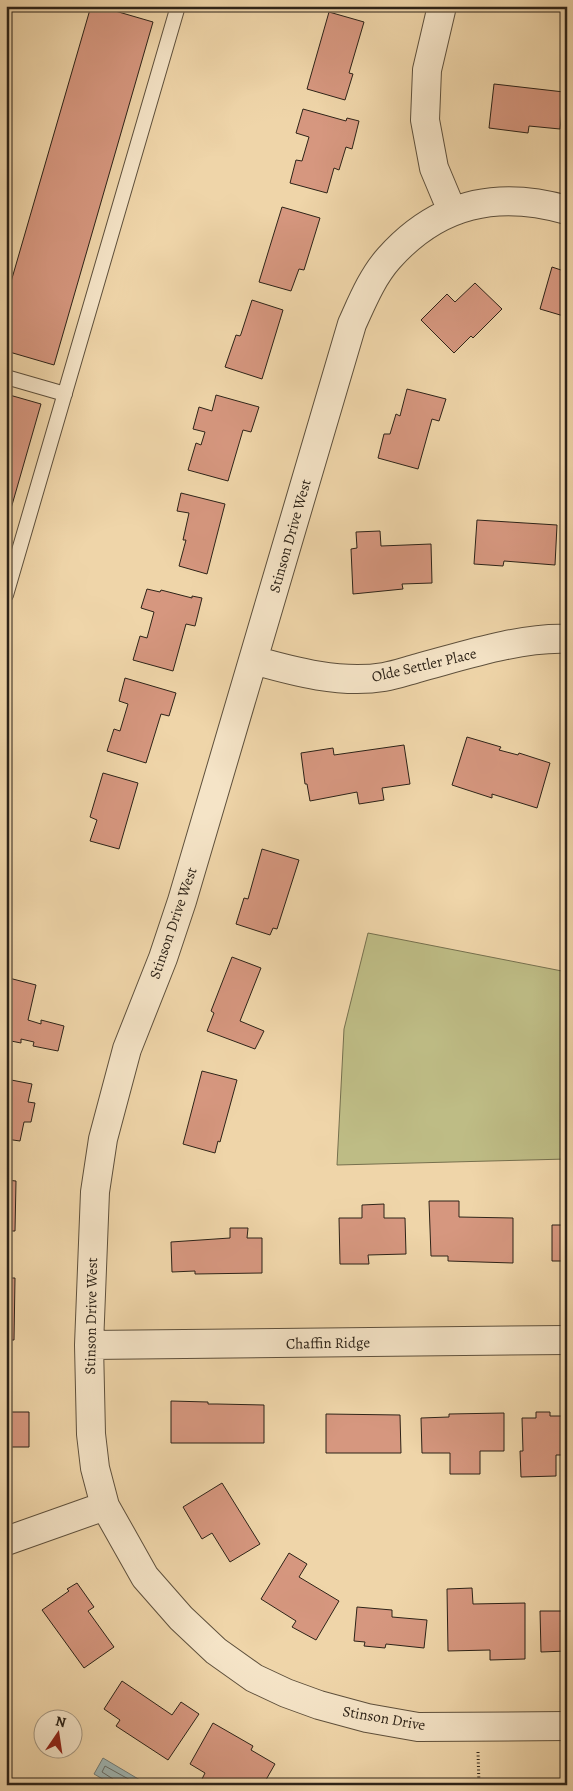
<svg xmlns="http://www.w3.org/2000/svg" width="573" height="1791" font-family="Alegreya,serif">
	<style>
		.green { fill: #bebc85; stroke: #76704e }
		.water { fill: #9fb6b4; stroke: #717b76 }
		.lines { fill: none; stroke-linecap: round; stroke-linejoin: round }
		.shore { stroke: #666c66; stroke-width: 1 }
		.building { fill: #d6977f; stroke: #2d2318 }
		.service-casing { stroke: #5e503c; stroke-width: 16 }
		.minor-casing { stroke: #5e503c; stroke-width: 30 }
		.path { stroke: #2d2318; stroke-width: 3; stroke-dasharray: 1 2.5; stroke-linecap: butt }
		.service { stroke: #f5e4c7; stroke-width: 14 }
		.minor { stroke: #f5e4c7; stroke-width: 28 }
		.labels { text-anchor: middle; stroke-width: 4; stroke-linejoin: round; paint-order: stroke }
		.street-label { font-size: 15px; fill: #2d2318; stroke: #f5e4c7 }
	</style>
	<rect width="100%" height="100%" fill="#efd5a9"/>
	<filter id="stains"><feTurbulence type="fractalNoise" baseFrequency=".004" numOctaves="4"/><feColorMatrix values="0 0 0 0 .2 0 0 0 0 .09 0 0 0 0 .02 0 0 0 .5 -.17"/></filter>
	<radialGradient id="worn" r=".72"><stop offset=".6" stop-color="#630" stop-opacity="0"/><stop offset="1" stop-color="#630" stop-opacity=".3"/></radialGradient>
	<!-- green -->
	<path class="green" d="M368 933 567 972V1159L337 1165 344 1029Z"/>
	<!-- water -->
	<path class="water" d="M103 1758 140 1780 137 1785H113L94 1774Z"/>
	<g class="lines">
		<!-- shore -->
		<path class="shore" d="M115 1785 113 1779 102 1772 105 1766 132 1781 133 1785"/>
	</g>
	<!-- building -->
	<path class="building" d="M91 6H98L153 22 54 365 6 351V299Z
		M329 12 364 22 349 73 353 74 345 100 307 89Z
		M494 84 564 92 560 129 529 126 528 133 489 128Z
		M303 109 346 121 347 118 359 121 352 149 346 147 339 170 334 168 327 193 290 183 296 160 302 161 309 137 296 133Z
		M282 207 320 218 304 270 299 269 291 291 259 282Z
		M552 267 567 272V317L540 309Z
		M475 283 502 309 473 338 471 336 454 353 421 320 447 294 455 302Z
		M252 300 283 310 262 379 225 367 236 335 240 336 241 334Z
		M407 389 446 399 439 421 432 419 418 469 378 458 384 434H390L396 414 400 416Z
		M6 394 41 404 6 526Z
		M216 395 259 407 251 432 243 430 228 481 188 470 196 443 201 445 205 432 193 429 199 407 212 411Z
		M181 493 225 504 207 574 179 566 186 540H183L189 513 177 511Z
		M477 520 557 525 555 565 504 561 503 566 474 564Z
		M380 531 381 546 431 544 432 583 402 584 403 589 353 594 351 549 357 548 356 532Z
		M147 589 160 592 161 590 192 598V596L202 598 195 626 186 624 173 671 133 660 140 636 147 638 154 612 141 608Z
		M125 678 176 693 169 716 161 714 146 763 107 751 114 729 120 731 128 704 119 701Z
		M467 737 501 747 499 750 518 755 519 753 550 763 537 808 492 794V798L452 785Z
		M404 745 410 784 382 788 384 800 359 804 357 792 310 801 307 784H305L301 753 333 748 334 755Z
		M103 773 138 783 119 849 90 841 97 820 90 817Z
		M262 849 299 860 277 929 273 928 270 935 236 924 244 898 248 899Z
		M232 957 261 968 240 1021 264 1031 255 1049 207 1031 214 1013 211 1011Z
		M9 978 36 985 28 1020 41 1024V1020L64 1026 58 1051 33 1046 34 1042 21 1039V1043L6 1040V990Z
		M202 1071 237 1080 220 1142 218 1141 215 1153 183 1144Z
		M6 1079 32 1084 28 1102 35 1103 31 1122H24L20 1141 6 1139Z
		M6 1180 16 1181 15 1231H10L9 1252H6Z
		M429 1201H459V1217L513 1218V1263L448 1261V1256H431Z
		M384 1204V1218H405L406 1254 368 1255 369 1264H340L339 1218H362V1205Z
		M552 1225H567V1261H552Z
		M230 1228H248L247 1238H262V1273L195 1274V1271L172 1272 171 1242 230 1238Z
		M6 1278H15L14 1340H6Z
		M171 1401 208 1402V1404H217L264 1405V1443H171Z
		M6 1412H29V1447H6Z
		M536 1412H550V1416H567V1455H556V1476L521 1477 520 1451H523L522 1418H536Z
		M504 1413V1451H480V1474H450V1453H422L421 1418 449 1417V1414Z
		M326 1414 400 1415 401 1453H326Z
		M222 1483 260 1544 230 1562 212 1533 202 1539 183 1507Z
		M289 1553 307 1564 299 1577 339 1601 316 1640 292 1627 296 1621 261 1599Z
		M77 1583 94 1607 88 1611 114 1647 84 1668 42 1610 69 1591 67 1589Z
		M472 1588 473 1604 525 1603V1659L490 1660V1650L448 1651 447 1589Z
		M357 1607 392 1610V1617L427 1620 424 1648 386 1644 385 1648 364 1646 365 1642 354 1641Z
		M540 1611H563V1617H567V1651L541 1652Z
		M122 1681 172 1715 181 1702 199 1714 168 1760 116 1726 120 1720 104 1709Z
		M213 1723 253 1746 251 1750 275 1764 263 1785H208L201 1781 205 1773 190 1764Z"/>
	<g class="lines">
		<!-- service casing -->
		<g class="service-casing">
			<path id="service" d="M6 377 65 394
				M6 595 178 6"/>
		</g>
		<!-- minor casing -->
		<g class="minor-casing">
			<path id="minor" d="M442 6 427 70 425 120 434 168 452 211
				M567 210C497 190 438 203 389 258 372 277 362 302 352 324L182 901 163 958 127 1049 103 1139 95 1192 89 1345 91 1434 95 1468 105 1506 145 1577 181 1618 216 1651 254 1678 286 1693 319 1705 367 1718 418 1727 567 1726
				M253 660C295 672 341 684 384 677 396 675 407 671 418 668 463 656 520 637 567 639
				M89 1345 567 1340
				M6 1541 105 1506"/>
		</g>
		<!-- path -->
		<path class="path" d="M478 1752 479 1785"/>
		<!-- service -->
		<use href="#service" class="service"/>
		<!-- minor -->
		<use href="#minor" class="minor"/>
	</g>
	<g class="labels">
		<!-- street labels -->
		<g class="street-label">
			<text transform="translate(290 536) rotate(-74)" y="5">Stinson Drive West</text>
			<text transform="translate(424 665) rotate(-13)" y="5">Olde Settler Place</text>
			<text transform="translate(173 923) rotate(-71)" y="5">Stinson Drive West</text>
			<text transform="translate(91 1316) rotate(-89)" y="5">Stinson Drive West</text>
			<text transform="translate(328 1343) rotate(-1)" y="5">Chaffin Ridge</text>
			<text transform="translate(384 1718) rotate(10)" y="5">Stinson Drive</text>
		</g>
	</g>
	<!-- margin -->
	<rect width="573" height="1791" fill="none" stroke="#efd5a9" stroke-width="25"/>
	<rect x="8" y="8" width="558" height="1776" fill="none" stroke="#2d2318" stroke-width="2.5"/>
	<rect x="12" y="12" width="548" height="1766" fill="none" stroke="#2d2318"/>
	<!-- north arrow -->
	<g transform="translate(58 1734) rotate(13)"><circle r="24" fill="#f5e4c7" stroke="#a59781"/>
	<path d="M0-4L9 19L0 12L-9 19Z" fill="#8f2418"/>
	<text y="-8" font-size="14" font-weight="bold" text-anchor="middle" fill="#2d2318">N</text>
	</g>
	<rect width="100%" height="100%" filter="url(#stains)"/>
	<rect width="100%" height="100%" fill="url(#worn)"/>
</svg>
